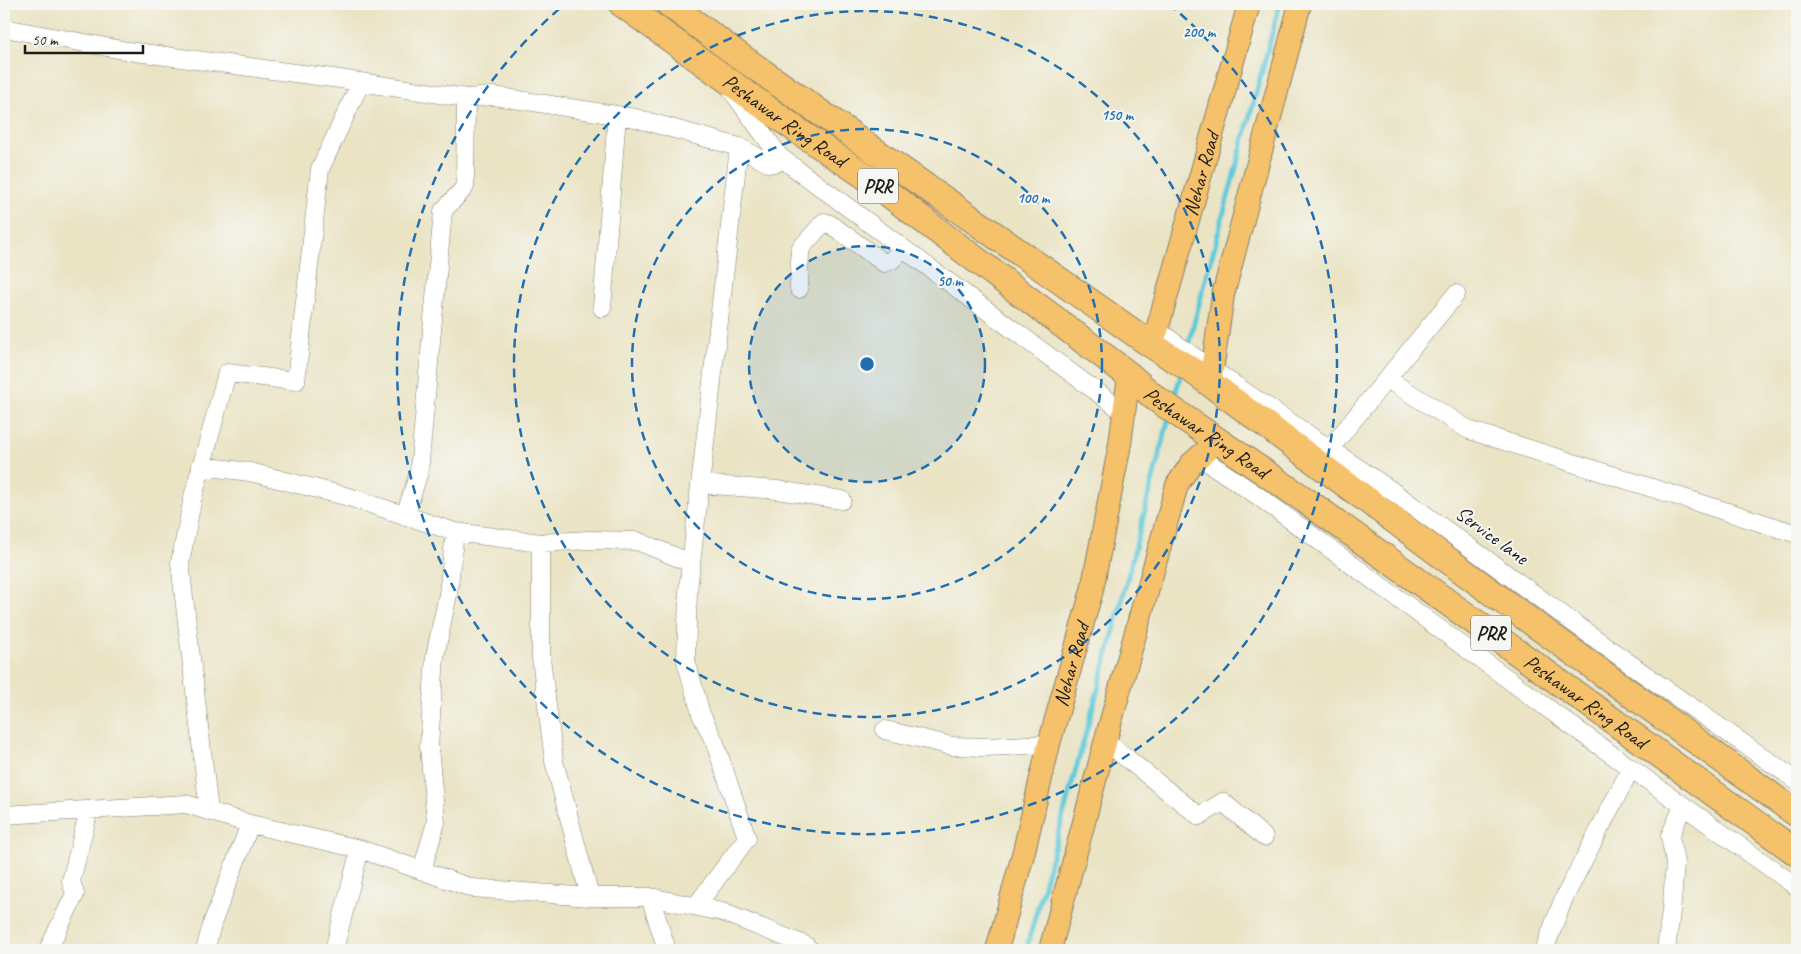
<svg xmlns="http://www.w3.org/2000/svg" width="1801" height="954" font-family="Caveat,sans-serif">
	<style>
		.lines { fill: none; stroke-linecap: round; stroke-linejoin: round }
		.stream { stroke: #5fc9d9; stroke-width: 5 }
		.minor-casing { stroke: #838070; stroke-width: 19 }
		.major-casing { stroke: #838070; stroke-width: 24 }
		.highway-casing { stroke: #838070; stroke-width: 28 }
		.minor { stroke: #fff; stroke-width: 18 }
		.major { stroke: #f5c16b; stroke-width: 22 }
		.highway { stroke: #f5c16b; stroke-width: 26 }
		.ring { fill: none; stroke: #1f6fb2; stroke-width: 2.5; stroke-dasharray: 9 6 }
		.labels { text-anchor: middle; stroke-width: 4; stroke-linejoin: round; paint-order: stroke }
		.shield { fill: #f6f6f2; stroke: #5d5d5c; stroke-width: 1 }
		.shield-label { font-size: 20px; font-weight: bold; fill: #1c1c1c }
		.street-label { font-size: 21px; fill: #1c1c1c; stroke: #f6f6f2 }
		.centre { fill: #1f6fb2; stroke: #f6f6f2; stroke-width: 2.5 }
		.ring-label { font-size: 15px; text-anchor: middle; font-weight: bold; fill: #1f6fb2; stroke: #f6f6f2; stroke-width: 4; stroke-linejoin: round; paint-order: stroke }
	</style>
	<rect width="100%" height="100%" fill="#f6f6f2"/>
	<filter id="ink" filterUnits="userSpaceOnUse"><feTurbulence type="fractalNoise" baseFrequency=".02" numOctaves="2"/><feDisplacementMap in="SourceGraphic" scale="10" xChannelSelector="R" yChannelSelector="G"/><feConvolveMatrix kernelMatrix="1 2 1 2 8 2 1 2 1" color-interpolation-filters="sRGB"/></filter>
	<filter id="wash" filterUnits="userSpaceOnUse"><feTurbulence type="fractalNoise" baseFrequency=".0096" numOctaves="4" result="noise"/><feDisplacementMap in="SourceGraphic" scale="20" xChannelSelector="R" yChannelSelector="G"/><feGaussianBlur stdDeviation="1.12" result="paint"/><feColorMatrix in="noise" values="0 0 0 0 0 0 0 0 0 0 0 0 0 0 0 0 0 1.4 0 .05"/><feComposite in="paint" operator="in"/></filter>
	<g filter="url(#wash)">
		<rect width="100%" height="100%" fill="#eae4c5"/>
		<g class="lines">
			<!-- stream -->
			<path class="stream" d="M1187 349 1280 4
				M1173 402 1181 374
				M1026 950 1111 642 1169 417"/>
		</g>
	</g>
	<g filter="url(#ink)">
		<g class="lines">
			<!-- minor casing -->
			<g class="minor-casing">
				<path id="minor" d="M4 28 128 51 340 79 466 98 494 96 635 118 739 147 768 163H776L780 157
					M732 91 780 157 1124 412
					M799 289 800 249 824 222 830 224 884 263 892 260 902 248
					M602 308 617 115
					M1157 330 1211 369 1395 493 1644 674 1797 781
					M1387 379 1469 430 1797 534
					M1200 457 1258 496 1576 729 1797 887
					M1323 457 1456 294
					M201 466 250 472 349 497 455 532 448 594 435 656 429 747 436 822 422 870
					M700 484 777 490 842 500
					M405 516 419 472 443 211 465 187 466 98
					M455 532 541 543 588 540 637 541 691 563
					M541 543V658L554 761 590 897
					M885 730 952 746 984 747 1049 744
					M1105 741 1199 816 1223 802 1264 837
					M209 811 180 563 193 497 227 373 296 381 320 169 361 82
					M4 815 186 804 250 824 360 849 472 888 590 897H650L722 912 805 945 810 950
					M650 897 667 950
					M696 906 747 838 715 743 701 714 686 661 688 590 739 147
					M48 950 75 894 71 881 89 810
					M205 950 213 921 250 824
					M334 950 360 849
					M1544 950 1564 898 1631 768
					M1666 950 1672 903 1675 863 1670 836 1683 806"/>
			</g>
			<!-- major casing -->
			<g class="major-casing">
				<g id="major">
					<path id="s1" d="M1150 344 1157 330 1249 4"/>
					<path d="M1210 384 1223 295 1300 4"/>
					<path id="s2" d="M997 950 1024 851 1049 744 1092 590 1120 444 1129 375"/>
					<path d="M1050 950 1107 735 1177 485 1191 464 1218 440"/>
				</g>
			</g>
			<!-- highway casing -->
			<g class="highway-casing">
				<g id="highway">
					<path id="s3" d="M622 4 801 133 865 176 1129 375 1155 398 1305 500 1797 853"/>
					<path d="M669 4 741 57 1150 344 1196 373 1522 615 1797 814"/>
				</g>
			</g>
			<!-- minor -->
			<use href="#minor" class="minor"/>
			<!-- major -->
			<use href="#major" class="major"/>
			<!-- highway -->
			<use href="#highway" class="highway"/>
		</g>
	</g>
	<!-- distance rings -->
	<circle cx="867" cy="364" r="118" fill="#1f6fb2" fill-opacity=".12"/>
	<g class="ring">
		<circle cx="867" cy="364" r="118"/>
		<circle cx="867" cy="364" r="235"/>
		<circle cx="867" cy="364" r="353"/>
		<path d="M1169 4A470 470 0 1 1 565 4"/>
	</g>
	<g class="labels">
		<!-- shield labels -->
		<g class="shield">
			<rect x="858" y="168.5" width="40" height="35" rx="4"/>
			<rect x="1471" y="615.5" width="40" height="35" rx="4"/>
		</g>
		<g class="shield-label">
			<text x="878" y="193">PRR</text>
			<text x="1491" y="640">PRR</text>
		</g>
		<!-- street labels -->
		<g class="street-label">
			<text dy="7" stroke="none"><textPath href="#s3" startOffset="200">Peshawar Ring Road</textPath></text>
			<text dy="7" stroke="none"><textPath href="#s1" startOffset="178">Nehar Road</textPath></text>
			<text dy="7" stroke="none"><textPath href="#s3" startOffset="725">Peshawar Ring Road</textPath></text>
			<text transform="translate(1492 535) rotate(36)" y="7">Service lane</text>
			<text dy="7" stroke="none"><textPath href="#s2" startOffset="295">Nehar Road</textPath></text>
			<text dy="7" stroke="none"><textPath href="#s3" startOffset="1190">Peshawar Ring Road</textPath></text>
		</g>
	</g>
	<circle cx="867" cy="364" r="8" class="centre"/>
	<g class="ring-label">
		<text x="1199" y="37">200 m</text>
		<text x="1117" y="120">150 m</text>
		<text x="1033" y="203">100 m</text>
		<text x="950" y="286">50 m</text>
	</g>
	<!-- margin -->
	<rect width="1801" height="954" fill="none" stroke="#f6f6f2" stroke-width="20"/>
	<!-- scale -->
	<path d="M25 45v8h118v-8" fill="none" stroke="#1c1c1c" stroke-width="2.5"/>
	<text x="32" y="45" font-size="15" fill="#1c1c1c" stroke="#f6f6f2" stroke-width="4" paint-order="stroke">50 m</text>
</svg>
